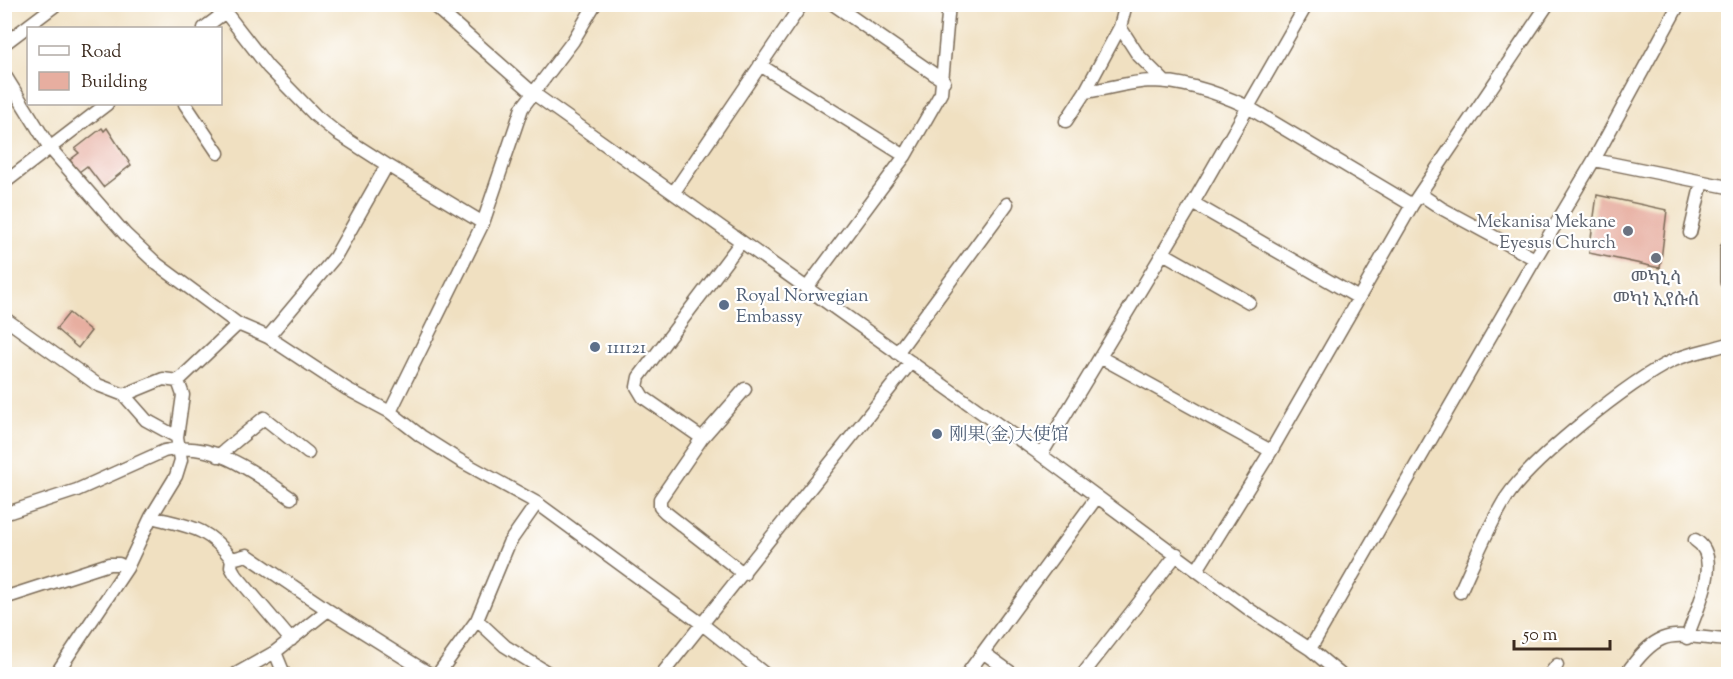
<svg xmlns="http://www.w3.org/2000/svg" width="1733" height="679" font-family="'Sorts Mill Goudy','Noto Serif SC','Noto Serif Ethiopic',serif">
	<style>
		.building { fill: #e7aea0 }
		.lines { fill: none; stroke-linecap: round; stroke-linejoin: round }
		.minor-casing { stroke: #7a6a57; stroke-width: 15 }
		.major-casing { stroke: #7a6a57; stroke-width: 18 }
		.minor { stroke: #fff; stroke-width: 12 }
		.major { stroke: #fff; stroke-width: 15 }
		.worship-dot { fill: #6b7280; stroke: #fff; stroke-width: 2 }
		.service-dot { fill: #5c6f8a; stroke: #fff; stroke-width: 2 }
		.labels { text-anchor: middle; stroke-width: 4.5; stroke-linejoin: round; paint-order: stroke }
		.worship-label { font-size: 18px; fill: #5b616d; stroke: #fff; text-anchor: end }
		.service-label { font-size: 18px; fill: #4e5e75; stroke: #fff; text-anchor: start }
	</style>
	<rect width="100%" height="100%" fill="#fff"/>
	<filter id="ink" filterUnits="userSpaceOnUse"><feTurbulence type="fractalNoise" baseFrequency=".0167" numOctaves="2"/><feDisplacementMap in="SourceGraphic" scale="12" xChannelSelector="R" yChannelSelector="G"/><feConvolveMatrix kernelMatrix="1 2 1 2 8 2 1 2 1" color-interpolation-filters="sRGB"/></filter>
	<filter id="wash" filterUnits="userSpaceOnUse"><feTurbulence type="fractalNoise" baseFrequency=".008" numOctaves="4" result="noise"/><feDisplacementMap in="SourceGraphic" scale="24" xChannelSelector="R" yChannelSelector="G"/><feGaussianBlur stdDeviation="1.35" result="paint"/><feColorMatrix in="noise" values="0 0 0 0 0 0 0 0 0 0 0 0 0 0 0 0 0 1.4 0 .05"/><feComposite in="paint" operator="in"/></filter>
	<g filter="url(#wash)">
		<rect width="100%" height="100%" fill="#f0e0c1"/>
		<g id="blocks">
			<!-- building -->
			<path class="building" d="M102 128 104 131 107 128 131 165 103 187 87 166 79 172 70 160 79 153 75 149Z
				M1597 195 1667 210 1660 268 1589 253Z
				M69 313 91 331 78 348 56 329Z"/>
		</g>
	</g>
	<g filter="url(#ink)">
		<use href="#blocks" fill-opacity="0" stroke="#7a6a57" stroke-width="1.5"/>
		<g class="lines">
			<!-- minor casing -->
			<g class="minor-casing">
				<path id="minor" d="M219 4 268 67 316 116 337 133 387 165
					M432 4 533 93 1041 455 1250 610 1310 649 1340 674
					M833 4 944 81
					M1120 27 1138 55 1165 82
					M204 28 224 13
					M4 44 57 4
					M760 65 905 156
					M4 74 50 148 125 234 157 264 238 324 268 337 347 389 390 412 421 436 459 460 537 503 702 624 765 674
					M1085 92C1107 89 1129 82 1151 81 1183 81 1218 93 1246 106L1412 205
					M185 104 218 153
					M1066 121 1085 92 1120 27 1126 4
					M1594 160 1728 187
					M4 183 107 104
					M674 192 802 4
					M1420 194 1441 208 1535 259 1594 160 1679 4
					M1193 203 1357 297
					M1690 233 1702 182
					M1163 253 1249 302
					M806 289 905 156 941 93 949 4
					M4 318 98 385 124 395 146 420 177 437
					M268 337 335 257 387 165 483 223
					M897 353 1007 204
					M1100 357 1271 451
					M124 395 163 379 178 381 238 324
					M390 412 483 223 522 108 573 41 595 4
					M702 438 643 397 637 387 639 377 741 242
					M1041 455 1193 203 1307 4
					M218 456 264 418 308 453
					M4 514 77 490 164 451C212 439 254 472 291 498
					M151 517 176 476 181 460 177 437 183 395 178 381
					M232 559 247 555 328 610 430 674
					M1197 570 1271 451 1412 205 1548 4
					M744 574 665 512 660 507V499L702 438 745 389
					M1460 592C1474 561 1488 527 1506 498 1531 460 1631 380 1672 361 1689 353 1710 350 1728 344
					M4 598 109 564H119L127 568
					M477 620 505 646 550 674
					M1687 638C1694 614 1725 558 1695 540
					M1310 649 1535 259
					M275 652 284 674
					M984 653 1013 674
					M56 674 127 568 151 517C190 527 206 526 232 559L231 567 235 574 291 640
					M236 674 275 652 328 610
					M438 674 477 620 509 543 537 503
					M662 674 911 362
					M967 674 1097 497
					M1083 674 1177 554
					M1550 674 1557 665
					M1626 674C1662 624 1671 636 1728 640"/>
			</g>
			<!-- major casing -->
			<g class="major-casing">
				<path id="major" d="M1728 249V282"/>
			</g>
			<!-- minor -->
			<use href="#minor" class="minor"/>
			<!-- major -->
			<use href="#major" class="major"/>
		</g>
	</g>
	<!-- markers -->
	<g class="worship-dot">
		<circle cx="1628" cy="231" r="6"/>
		<circle cx="1656" cy="258" r="6"/>
	</g>
	<g class="service-dot">
		<circle cx="724" cy="305" r="6"/>
		<circle cx="595" cy="347" r="6"/>
		<circle cx="937" cy="434" r="6"/>
	</g>
	<g class="labels">
		<!-- worship labels -->
		<g class="worship-label">
			<text x="1616" y="227">Mekanisa Mekane<tspan x="1616" dy="21">Eyesus Church</tspan></text>
			<text x="1656" y="284" text-anchor="middle">መካኒሳ<tspan x="1656" dy="21">መካነ ኢየሱስ</tspan></text>
		</g>
		<!-- service labels -->
		<g class="service-label">
			<text x="736" y="301">Royal Norwegian<tspan x="736" dy="21">Embassy</tspan></text>
			<text x="607" y="353">111121</text>
			<text x="949" y="440">刚果(金)大使馆</text>
		</g>
	</g>
	<!-- margin -->
	<rect width="1733" height="679" fill="none" stroke="#fff" stroke-width="24"/>
	<!-- legend -->
	<rect x="27" y="27" width="195" height="78" fill="#ffffff" stroke="#b1aaa5" stroke-width="1.5"/>
	<rect x="39" y="46" width="30" height="9" fill="#ffffff" stroke="#b1aaa5" stroke-width="1.5"/>
	<text x="81" y="57" font-size="18" fill="#3b2a1e">Road</text>
	<rect x="39" y="72" width="30" height="18" fill="#e7aea0" stroke="#b1aaa5" stroke-width="1.5"/>
	<text x="81" y="87" font-size="18" fill="#3b2a1e">Building</text>
	<!-- scale -->
	<path d="M1514 640v9h96v-9" fill="none" stroke="#3b2a1e" stroke-width="3"/>
	<text x="1523" y="640" font-size="18" fill="#3b2a1e" stroke="#ffffff" stroke-width="4.5" paint-order="stroke">50 m</text>
</svg>
